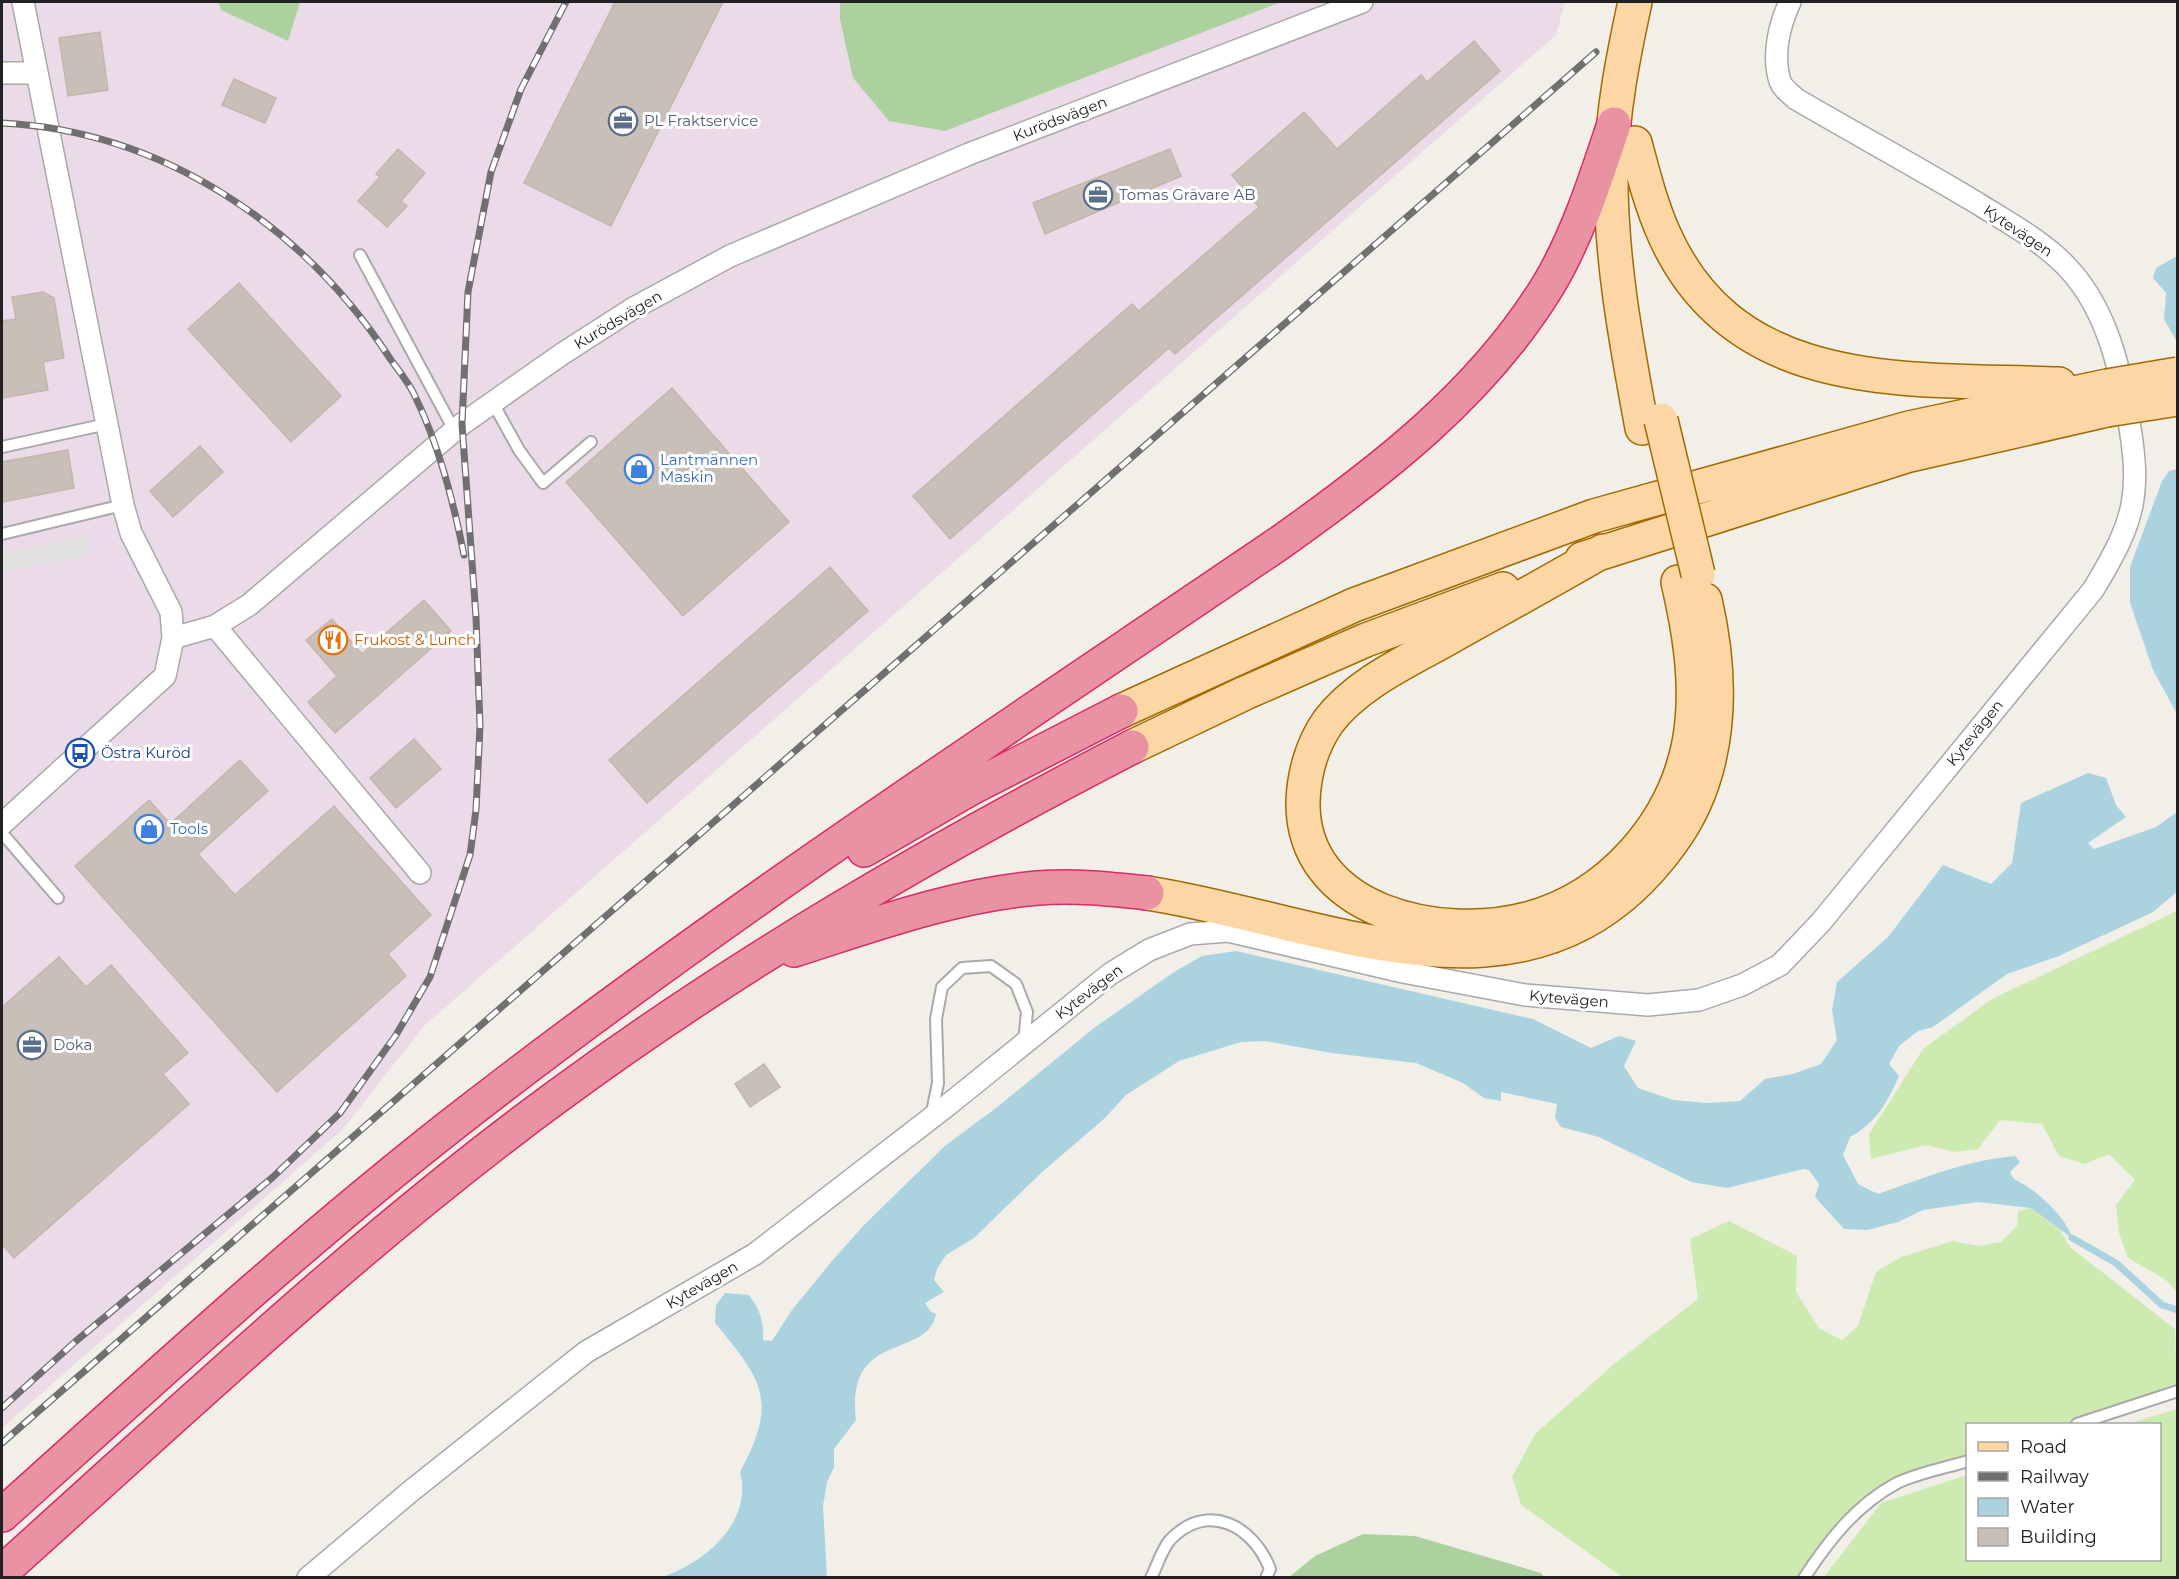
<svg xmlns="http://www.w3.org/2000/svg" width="2179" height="1579" font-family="Montserrat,sans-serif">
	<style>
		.industrial { fill: #ebdbe8 }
		.grass { fill: #cdebb0 }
		.forest { fill: #add19e }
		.parking { fill: #e2e2e2 }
		.water { fill: #aad3df }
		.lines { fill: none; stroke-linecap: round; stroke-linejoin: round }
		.stream { stroke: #aad3df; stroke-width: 7 }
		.building { fill: #c7bfb8; stroke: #c4b6ab; stroke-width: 1.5 }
		.lane-casing { stroke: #a9a9a9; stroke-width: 14 }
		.street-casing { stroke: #a9a9a9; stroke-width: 24 }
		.primary-casing { stroke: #a06b00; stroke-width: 36 }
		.highway-casing { stroke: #dc2a67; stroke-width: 36 }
		.lane { stroke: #fff; stroke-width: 10 }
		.street { stroke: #fff; stroke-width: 21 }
		.primary { stroke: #fcd6a4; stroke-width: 33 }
		.highway { stroke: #e892a2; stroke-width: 33 }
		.rail-casing { stroke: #707070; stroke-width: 7 }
		.rail { stroke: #fff; stroke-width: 4.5; stroke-dasharray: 14; stroke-linecap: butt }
		.primary-bridge-casing { stroke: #a06b00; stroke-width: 36; stroke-linecap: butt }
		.primary-bridge { stroke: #fcd6a4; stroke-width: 33 }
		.labels { text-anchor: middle; stroke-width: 6; stroke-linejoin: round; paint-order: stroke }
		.street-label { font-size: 15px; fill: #222; stroke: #fff }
		.service-label { font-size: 15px; fill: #4e5e75; stroke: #fff; text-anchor: start }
		.shop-label { font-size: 15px; fill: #366cbe; stroke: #fff; text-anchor: start }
		.food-label { font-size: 15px; fill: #c56008; stroke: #fff; text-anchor: start }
		.transit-label { font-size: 15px; fill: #164399; stroke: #fff; text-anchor: start }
	</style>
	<rect width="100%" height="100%" fill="#f2efe9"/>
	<!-- industrial -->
	<path class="industrial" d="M2 2H840V20L853 78 945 131 1282 2H1565L1556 35 424 1026 342 1130 2 1428Z"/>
	<!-- grass -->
	<path class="grass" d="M2177 911V1292L2166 1280 2128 1258 2119 1233 2116 1205 2135 1180 2109 1154 2085 1164 2059 1156 2042 1124 2000 1120 1978 1149 1955 1152 1925 1145 1871 1159 1869 1134 1923 1049 1992 999Z
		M2031 1208 2060 1230 2070 1247 2175 1329 2177 1388 2066 1424H1968L1967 1456 1877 1489 1842 1520 1800 1577H1622L1521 1505 1512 1477 1535 1434 1614 1364 1698 1299 1690 1239 1729 1221 1797 1256 1796 1292 1819 1328 1842 1340 1858 1326 1876 1272 1901 1257 1953 1241 1979 1246 2001 1242 2017 1226 2018 1211Z
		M2177 1409V1577H1824L1881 1503 1967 1475 1968 1560H2160V1424H2127Z"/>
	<!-- forest -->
	<path class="forest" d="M218 2H300L288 41 221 10Z
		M840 2H1282L945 131 889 121 853 78 840 20Z
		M1363 1534 1415 1536 1541 1573 1544 1577H1289L1315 1556Z"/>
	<!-- parking -->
	<path class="parking" d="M87 535 91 555 2 573V554Z"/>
	<!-- water -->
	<path class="water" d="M2177 256V342L2164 319 2166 293 2153 278 2156 268Z
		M2177 469H2178L2177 714 2153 670 2130 603V567L2162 481 2169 471Z
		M2088 773 2106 778 2116 805 2126 817 2088 843 2094 849 2156 827 2177 812V892L2153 912 2059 956 2007 974 1933 1027 1918 1031 1899 1046 1889 1064 1899 1076C1887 1103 1877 1122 1850 1137L1843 1155 1858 1184 1878 1194C1923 1178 1968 1160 2015 1156L2020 1162 2010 1172C2012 1180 2021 1182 2028 1187 2043 1197 2068 1221 2072 1238L2031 1208 1978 1202 1923 1210 1898 1222 1867 1230 1844 1229 1815 1197 1819 1184 1809 1170 1803 1169 1727 1188 1691 1182 1599 1137 1561 1127 1555 1118 1557 1104 1501 1092V1101L1484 1098 1463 1083 1416 1063 1332 1053 1265 1041 1241 1042 1179 1061 1126 1095 1105 1118 1041 1173 974 1238 946 1255 937 1269 934 1280 944 1292 925 1303 930 1311 936 1314C928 1360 845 1329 856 1420L834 1449V1467L827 1482 823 1506 827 1577H662C705 1563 753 1522 740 1472 778 1401 764 1382 715 1323L716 1305 725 1293 749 1295C760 1310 764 1321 763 1340L772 1341 792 1310 832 1261 864 1225 946 1145 996 1108 1094 1028 1174 972 1202 956 1236 951 1533 1019 1591 1048 1619 1036 1636 1041 1624 1066 1638 1088 1673 1100 1707 1103 1740 1101 1765 1079 1793 1074 1821 1064 1837 1040 1832 1010 1837 982 1888 937 1943 865 1991 884 2012 863 2021 803Z"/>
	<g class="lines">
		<!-- stream -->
		<path class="stream" d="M2072 1238 2116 1263 2162 1305 2178 1310"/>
	</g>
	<!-- building -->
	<path class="building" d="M615 2H723L611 226 524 183Z
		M100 32 108 90 68 96 59 38Z
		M1474 41 1500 71 1175 354 1169 348 950 539 913 496 1132 304 1139 311 1259 207 1232 175 1304 112 1337 149 1421 75 1427 82Z
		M234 79 276 98 265 123 222 105Z
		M398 149 425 173 401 201 407 206 387 227 358 201 380 177 376 174Z
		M1170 149 1181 176 1045 234 1033 203Z
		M239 283 341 396 291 442 188 329Z
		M43 292 54 298 64 358 43 362 48 390 2 398V321L16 319 12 297Z
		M672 388 789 522 683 616 566 482Z
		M200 446 223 472 173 517 150 491Z
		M68 450 74 488 2 502V462Z
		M830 567 868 611 647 803 609 760Z
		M424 600 451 631 335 733 308 702 337 676 306 640 332 619 362 654Z
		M414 739 441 769 396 808 370 778Z
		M240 760 268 791 198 854 235 895 334 806 431 915 388 954 406 976 277 1092 75 866 149 800 170 824Z
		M59 957 86 987 111 965 188 1053 163 1074 189 1104 14 1258 2 1244V1007Z
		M764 1064 780 1087 750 1107 735 1084Z"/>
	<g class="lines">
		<!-- lane casing -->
		<g class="lane-casing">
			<path id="lane" d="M360 255 454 430
				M493 403 519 450 543 483 591 442
				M2 447 107 424
				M2 534 123 505
				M2 833 58 898
				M931 1117 938 1083 936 1019 942 987 962 968 991 966 1016 984 1027 1012 1024 1042
				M2077 1424 2178 1391
				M1151 1578C1157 1566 1162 1549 1170 1540 1207 1501 1253 1525 1270 1569L1266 1578
				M1804 1578C1829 1540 1856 1505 1897 1483 1918 1473 1945 1468 1968 1461"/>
		</g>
		<!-- street casing -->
		<g class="street-casing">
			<path id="street" d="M2 73H37
				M215 626 420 873
				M173 638 215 626 249 605 462 424 562 354 632 309 730 256 969 154 1362 2
				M2 824 165 676 173 638 171 612 131 533 123 505 23 2
				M308 1578 411 1491 586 1352 755 1254 948 1105 1110 974 1149 950 1190 934 1228 931 1403 972 1525 995 1648 1005 1699 1000 1742 985 1780 965 1821 922 2093 590C2137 518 2142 493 2127 410 2118 359 2103 304 2066 266 2041 240 2007 222 1977 203 1917 167 1856 134 1796 99 1791 94 1782 88 1780 81 1772 56 1779 25 1790 2"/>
		</g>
		<!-- primary casing -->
		<g class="primary-casing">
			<path id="primary" d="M1635 2C1623 57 1612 113 1611 169 1610 256 1626 342 1642 428
				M1635 143C1643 173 1651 205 1664 234 1736 396 1910 378 2059 384
				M1603 551C1553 580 1502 608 1452 636 1410 660 1357 683 1328 722 1312 745 1304 774 1303 801 1301 913 1441 942 1527 919 1608 898 1673 825 1689 743 1699 689 1690 634 1678 582
				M1582 559 1906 456 2107 410
				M1121 711 1354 605 1594 516 1909 428 2107 386
				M1132 747 1245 693 1366 640 1503 589
				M1147 893C1330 921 1534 1032 1671 843 1723 773 1724 682 1705 600"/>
		</g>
		<!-- highway casing -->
		<g class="highway-casing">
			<path id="highway" d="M864 850 973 787 1121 711
				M794 950C873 925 954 895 1038 888 1074 885 1111 889 1147 893
				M2 1515C150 1382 296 1247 453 1124 718 917 1000 733 1278 544 1380 472 1483 393 1549 284 1578 235 1596 178 1614 124
				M2 1572C184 1409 362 1239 559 1095 740 962 933 850 1132 747"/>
		</g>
		<!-- lane -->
		<use href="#lane" class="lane"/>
		<!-- street -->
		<use href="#street" class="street"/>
		<!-- primary -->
		<use href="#primary" class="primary"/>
		<!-- highway -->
		<use href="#highway" class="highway"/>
		<!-- rail casing -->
		<g class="rail-casing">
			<path id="rail" d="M2 123C163 131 305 227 391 360 399 371 408 382 414 394 439 445 453 500 464 555
				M2 1408 76 1341 273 1177 340 1113 396 1035 430 977 470 855 476 810 480 726 476 617 462 424 468 292 491 172 521 89 566 2
				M2 1443 1596 52"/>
		</g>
		<!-- rail -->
		<use href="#rail" class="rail"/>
		<!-- primary-bridge casing -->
		<g class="primary-bridge-casing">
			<path id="primary-bridge" d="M2107 386 2178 374
				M2107 410 2178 399
				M1661 420 1698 574"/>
		</g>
		<!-- primary-bridge -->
		<use href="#primary-bridge" class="primary-bridge"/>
	</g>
	<!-- icons -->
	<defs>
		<g id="office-ring" transform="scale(1.5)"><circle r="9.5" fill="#fff" stroke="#5c6f8a" stroke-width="1.5"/><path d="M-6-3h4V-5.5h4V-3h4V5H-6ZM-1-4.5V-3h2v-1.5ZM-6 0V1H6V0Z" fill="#5c6f8a"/></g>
		<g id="shop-ring" transform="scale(1.5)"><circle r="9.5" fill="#fff" stroke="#3f7fe0" stroke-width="1.5"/><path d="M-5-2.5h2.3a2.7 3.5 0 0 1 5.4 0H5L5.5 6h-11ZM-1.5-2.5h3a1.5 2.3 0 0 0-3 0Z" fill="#3f7fe0"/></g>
		<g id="restaurant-ring" transform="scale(1.5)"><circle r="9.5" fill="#fff" stroke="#e8710a" stroke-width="1.5"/><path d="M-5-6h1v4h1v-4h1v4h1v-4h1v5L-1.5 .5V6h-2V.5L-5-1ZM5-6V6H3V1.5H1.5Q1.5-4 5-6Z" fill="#e8710a"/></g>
		<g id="bus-ring" transform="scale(1.5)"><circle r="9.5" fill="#fff" stroke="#1a4fb4" stroke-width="1.5"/><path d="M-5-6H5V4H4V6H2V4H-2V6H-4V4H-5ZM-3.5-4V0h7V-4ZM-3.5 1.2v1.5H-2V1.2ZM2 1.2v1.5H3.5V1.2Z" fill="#1a4fb4"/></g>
	</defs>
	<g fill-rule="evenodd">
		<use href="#office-ring" x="623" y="121"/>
		<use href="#office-ring" x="1098" y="195"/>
		<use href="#shop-ring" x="639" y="469"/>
		<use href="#restaurant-ring" x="333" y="640"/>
		<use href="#bus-ring" x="80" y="753"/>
		<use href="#shop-ring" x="149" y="829"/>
		<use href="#office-ring" x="32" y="1045"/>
	</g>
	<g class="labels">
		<!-- street labels -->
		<g class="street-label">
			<text transform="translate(1060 119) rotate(-21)" y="5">Kurödsvägen</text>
			<text transform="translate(2018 231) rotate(34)" y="5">Kytevägen</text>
			<text transform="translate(618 320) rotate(-31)" y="5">Kurödsvägen</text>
			<text transform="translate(1975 733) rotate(-51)" y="5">Kytevägen</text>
			<text transform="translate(1089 992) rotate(-37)" y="5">Kytevägen</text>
			<text transform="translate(1569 999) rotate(5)" y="5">Kytevägen</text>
			<text transform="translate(702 1285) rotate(-30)" y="5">Kytevägen</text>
		</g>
		<!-- service labels -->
		<g class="service-label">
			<text x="644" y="126">PL Fraktservice</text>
			<text x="1119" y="200">Tomas Grävare AB</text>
			<text x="53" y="1050">Doka</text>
		</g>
		<!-- shop labels -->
		<g class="shop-label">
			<text x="660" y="465">Lantmännen<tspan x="660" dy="17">Maskin</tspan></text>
			<text x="170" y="834">Tools</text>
		</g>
		<!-- food labels -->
		<g class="food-label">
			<text x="354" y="645">Frukost &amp; Lunch</text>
		</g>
		<!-- transit labels -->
		<g class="transit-label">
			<text x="101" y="758">Östra Kuröd</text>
		</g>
	</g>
	<!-- border -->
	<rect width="2179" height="1579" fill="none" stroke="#222222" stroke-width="6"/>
	<!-- legend -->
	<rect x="1966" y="1423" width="195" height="138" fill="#ffffff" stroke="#a7a7a7" stroke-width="1.5"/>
	<rect x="1978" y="1442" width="30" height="9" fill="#fcd6a4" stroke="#a7a7a7" stroke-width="1.5"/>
	<text x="2020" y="1453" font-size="18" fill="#222222">Road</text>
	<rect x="1978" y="1472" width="30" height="9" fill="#707070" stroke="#a7a7a7" stroke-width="1.5"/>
	<text x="2020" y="1483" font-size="18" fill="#222222">Railway</text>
	<rect x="1978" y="1498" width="30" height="18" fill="#aad3df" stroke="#a7a7a7" stroke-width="1.5"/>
	<text x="2020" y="1513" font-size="18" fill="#222222">Water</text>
	<rect x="1978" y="1528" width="30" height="18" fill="#c7bfb8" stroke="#a7a7a7" stroke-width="1.5"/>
	<text x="2020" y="1543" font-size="18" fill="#222222">Building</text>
</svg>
